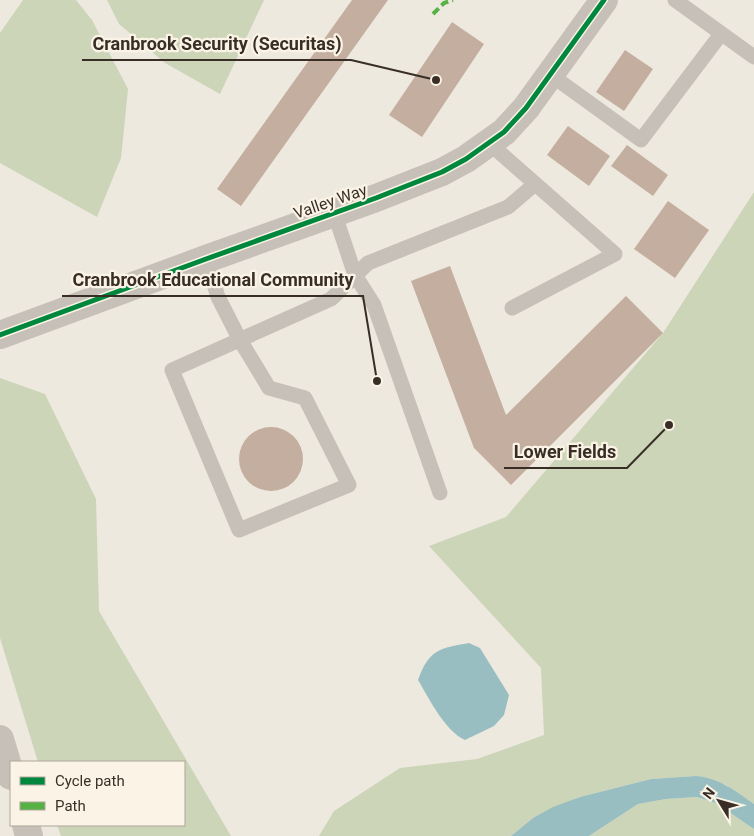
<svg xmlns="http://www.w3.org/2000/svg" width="754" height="836" font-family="Roboto,sans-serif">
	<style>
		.green { fill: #ccd5b8 }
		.water { fill: #99bec1 }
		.building { fill: #c3ae9f }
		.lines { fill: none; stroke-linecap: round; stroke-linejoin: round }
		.lane { stroke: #c7c0b8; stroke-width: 15 }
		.street { stroke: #c7c0b8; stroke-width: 28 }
		.quiet { stroke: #56b245; stroke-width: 4; stroke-dasharray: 8 4; stroke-linecap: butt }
		.cycleway-casing { stroke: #fbf4e6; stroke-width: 8 }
		.cycleway { stroke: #00873e; stroke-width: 5 }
		.labels { text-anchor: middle; stroke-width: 4.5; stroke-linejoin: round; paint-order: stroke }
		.street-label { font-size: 16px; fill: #382e26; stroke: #fbf4e6 }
		.leader { fill: none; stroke: #382e26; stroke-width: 2 }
		.callout-dot { fill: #382e26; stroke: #fbf4e6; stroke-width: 2 }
		.callout-label { font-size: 18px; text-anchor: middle; font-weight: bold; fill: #382e26; stroke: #fbf4e6; stroke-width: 4.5; stroke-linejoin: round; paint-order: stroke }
	</style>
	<rect width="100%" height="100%" fill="#eee9df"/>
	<!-- green -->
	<path class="green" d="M23 0H76L92 20 128 89 121 158 97 217 0 163V33Z
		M107 0H264L220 94 165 63 119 24Z
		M754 192V804L726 785 696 776 651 779 580 797 533 818 511 836H319L334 811 400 768 477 759 544 735 541 668 429 546 506 517 663 333Z
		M0 378 45 394 96 499 99 611 231 836H61L57 825H184V762H38L0 638Z
		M697 797 716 803 749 825 754 829V836H589L638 804 666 799Z"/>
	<!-- water -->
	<path class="water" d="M469 643 480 648 509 695 504 715 494 726 465 740C445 731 430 700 418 680 429 650 439 648 469 643Z
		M696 776C719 778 736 791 754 804V829L716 803 697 797 666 799 638 804 589 836H511L533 818 553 807 580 797 651 779Z"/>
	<!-- building -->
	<path class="building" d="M352 0H388L241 206 217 189Z
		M452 22 484 44 422 137 389 115Z
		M625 50 653 69 624 111 596 92Z
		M568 126 610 156 589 186 547 155Z
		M627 145 668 175 653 196 611 166Z
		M668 201 709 230 675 278 634 249Z
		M450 266 506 415 626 296 663 333 511 485 474 448 411 281Z
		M239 459a32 32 0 1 1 64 0a32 32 0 1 1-64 0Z"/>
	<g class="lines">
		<!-- lane -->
		<path class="lane" d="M675 0 754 57
			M551 75 641 140 721 34
			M489 143 615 254 512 308
			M334 212 355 275 374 305 440 493
			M206 259 218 297 240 340 269 388 305 398 349 485 239 530 172 370 331 299 368 263 508 207 535 184"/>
		<!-- street -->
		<path class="street" d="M0 335 206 259 376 198 442 172 466 159 504 132 526 108 604 0
			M0 739 11 776
			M26 825 29 836"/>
		<!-- quiet -->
		<path class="quiet" d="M433 14 444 3 453 0"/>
		<!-- cycleway casing -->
		<g class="cycleway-casing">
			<path id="cycleway" d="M0 335 206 259 376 198 442 172 466 159 504 132 526 108 604 0"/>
		</g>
		<!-- cycleway -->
		<use href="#cycleway" class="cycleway"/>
	</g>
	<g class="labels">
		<!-- street labels -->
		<g class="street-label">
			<text transform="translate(330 201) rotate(-19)" y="6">Valley Way</text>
		</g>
	</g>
	<!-- callouts -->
	<path class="leader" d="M436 80L351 60H82M377 381L363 296H62M669 425L627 468H504"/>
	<g class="callout-dot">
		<circle cx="436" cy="80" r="5"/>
		<circle cx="377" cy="381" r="5"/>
		<circle cx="669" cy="425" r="5"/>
	</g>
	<g class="callout-label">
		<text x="217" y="50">Cranbrook Security (Securitas)</text>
		<text x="213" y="286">Cranbrook Educational Community</text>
		<text x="565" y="458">Lower Fields</text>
	</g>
	<!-- legend -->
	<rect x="10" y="761" width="175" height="65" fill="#fbf4e6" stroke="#ada599"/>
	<rect x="20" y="777" width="25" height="8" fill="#00873e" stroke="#ada599"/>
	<text x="55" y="786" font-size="15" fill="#382e26">Cycle path</text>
	<rect x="20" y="802" width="25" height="8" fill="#56b245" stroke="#ada599"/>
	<text x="55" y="811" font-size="15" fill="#382e26">Path</text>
	<!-- north arrow -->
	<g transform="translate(719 801) rotate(307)" stroke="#fbf4e6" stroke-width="4" paint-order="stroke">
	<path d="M0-4L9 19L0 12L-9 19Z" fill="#382e26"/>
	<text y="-8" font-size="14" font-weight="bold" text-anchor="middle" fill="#382e26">N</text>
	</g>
</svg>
